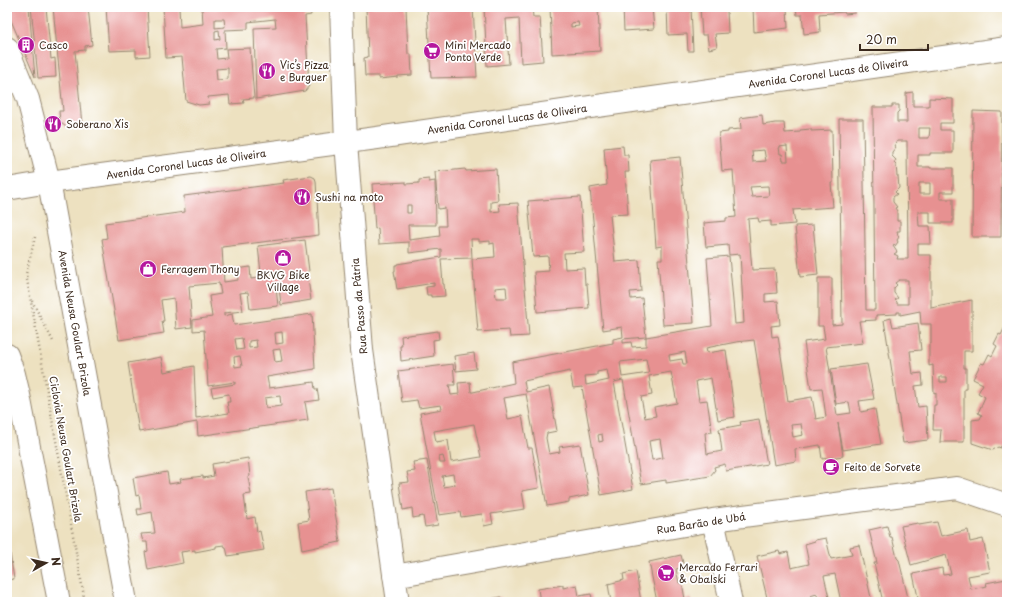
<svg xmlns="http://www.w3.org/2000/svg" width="1014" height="609" font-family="'Playpen Sans',sans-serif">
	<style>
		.building { fill: #e79191; fill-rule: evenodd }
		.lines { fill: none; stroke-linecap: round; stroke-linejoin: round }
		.minor-casing { stroke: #94866f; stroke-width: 24 }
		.major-casing { stroke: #94866f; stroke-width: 24 }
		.path { stroke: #94866f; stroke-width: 2.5; stroke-dasharray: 1 3; stroke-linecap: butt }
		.minor { stroke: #fff; stroke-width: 22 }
		.major { stroke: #fff; stroke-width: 22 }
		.labels { text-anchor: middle; stroke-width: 3.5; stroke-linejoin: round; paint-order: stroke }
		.poi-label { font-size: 10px; fill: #3b2a1e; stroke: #fff; text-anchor: start }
		.street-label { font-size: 10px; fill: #3b2a1e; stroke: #fff }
	</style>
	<rect width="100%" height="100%" fill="#fff"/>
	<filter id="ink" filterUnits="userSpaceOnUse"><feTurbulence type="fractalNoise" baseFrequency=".025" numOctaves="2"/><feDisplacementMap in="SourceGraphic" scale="8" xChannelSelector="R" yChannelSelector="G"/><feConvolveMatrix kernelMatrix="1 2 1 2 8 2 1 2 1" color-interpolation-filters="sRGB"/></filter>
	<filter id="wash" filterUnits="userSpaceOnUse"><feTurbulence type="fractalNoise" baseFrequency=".012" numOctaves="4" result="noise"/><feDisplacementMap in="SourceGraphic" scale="16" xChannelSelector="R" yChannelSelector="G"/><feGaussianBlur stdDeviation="0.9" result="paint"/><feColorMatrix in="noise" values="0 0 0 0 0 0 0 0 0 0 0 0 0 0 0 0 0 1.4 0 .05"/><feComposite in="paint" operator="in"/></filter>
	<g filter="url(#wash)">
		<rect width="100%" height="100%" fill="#ede1c0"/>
		<g id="blocks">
			<!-- building -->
			<path class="building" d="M7 7H29L35 77 7 11Z
				M31 7H46L51 59 55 58 56 77 38 78Z
				M53 7H88L92 45 85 46V50L75 51 82 125 66 127 60 122 59 111H63Z
				M106 7H147L150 56 136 57V50L109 51Z
				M163 7H179L180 27 203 24 202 7H213L214 9 224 8V7H263V9H268V7H310L311 15 305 16 309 86 305 91 256 99 254 28 276 27 275 19 248 22V29L225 30 226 48 216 49 217 59 227 58 226 49 250 48 254 98 243 99 244 103 230 104 229 95 208 97 209 104 199 105 186 101 182 57 166 58ZM215 19H224L225 27 215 28ZM219 30 220 39 215 40V31ZM228 68V79L217 80 216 69Z
				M366 7H406L408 54H411L412 75 398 76V77L379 79V76H365L364 58 368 57Z
				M427 7H473L477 77 431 78Z
				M484 7H532L533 17H540L543 61 521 63 519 18 506 19 509 64 487 66Z
				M550 7H598L600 51 552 54ZM578 22 579 26 571 27V23Z
				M623 7H652L654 29 624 31Z
				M667 7H691L693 51H688L687 34 668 35Z
				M700 7H729L730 10H727L728 33 715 34 717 47 709 49 707 35H702Z
				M753 7H787L788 28 754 32Z
				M796 7H854L855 13 845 14 844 12 819 14 820 32 804 34 802 15H797Z
				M913 92V106H929V98L953 99V123H940V130H953V153H930V155H918V167H930V168H953V192H940V199H953V223H930V212H918L919 226H930L931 244H918V255H931V308L972 300V351H964V368H966V389H964V442H940L941 430H933L934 405H936V393L934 394 933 365 929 366V344H931V324H921L920 311 900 315V312H897V314L876 315V320L859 321 863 343 826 347 837 415 851 413 849 402 836 404 831 369 867 364 874 399 859 401 861 412 875 409 881 444 843 450 838 423 843 456 822 459 820 445 795 449 796 461 774 465 754 340 736 342 706 348 707 353 726 350 735 417 718 420 711 378 696 381 699 401 707 400 712 432 705 433 707 454 722 451 719 429 741 425 740 422 759 419 767 464 726 471 725 464 714 467 715 470 710 476 666 483V480L641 484 623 380 614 382 633 489 601 495 582 387 573 388 570 371 524 381 526 392 549 387 557 431 547 433 546 438 549 454 560 452 559 447 580 444 589 495 569 499V502L547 506 526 394 504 398 508 419 522 416 528 448H532L539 488 522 491 525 509 491 514 493 524 484 526 482 514 461 517 460 512 439 515 420 413 442 409 441 405 419 408 417 400 402 402 398 371 453 364 455 385H449L451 395 459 394 458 383 470 382 471 392H473L514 383 512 362 613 343V339L623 337 622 327 603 330 590 188 607 185 604 148 623 146 624 155H628L629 172H625L628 214 610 215 615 262 639 260 641 291 630 292 631 299 642 298 646 337 712 326 707 258 729 256 735 324 744 323 740 254 729 255 728 245 706 247 704 223 726 221V218L736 217 733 170 722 171 719 133 728 132V130L741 129 740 118 762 115 763 125 775 123H784L785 133 800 132V130L811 129V131L832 130 833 183H831L833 207 793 210 795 224 771 226V221L759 222 758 218 748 219 752 270 775 269 777 293 765 294V302L778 301 780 325 771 326 772 337 778 336 788 401 812 397 816 419 826 417 822 388 811 389 804 342 825 339 823 326H818V278H832V325L842 324 839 119H863L866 310H875L873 107H892V105H899V111L897 113V122H907L906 93ZM919 128H930L929 138H919ZM897 141H907L908 259H897L898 256 894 254 897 252 893 246 894 244 895 246 898 242 897 240 899 237 898 236 897 231H900V221H897V211L895 208 897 207 893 202V197L897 194 895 192 899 188 898 176H897L896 165 894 163 896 160 892 156V152L896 147 894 146ZM787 146 788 161H783L782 154H780L779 147ZM764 150 766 161 753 162 752 151ZM919 183H930V194H919ZM768 186 769 196 752 197 750 187ZM899 280H908V304H897V302L895 300 898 298 894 293V288L897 285 895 283ZM646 337V346L632 347 631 342 623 343V339ZM685 352 687 364H683L682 359 670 361 669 355ZM646 359 649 373 622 377 620 362ZM607 370 609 380 586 385 585 376 597 375V372ZM671 372 677 403 654 407 656 416 645 418 641 397 652 395 649 376ZM940 377H947V382H940ZM474 424 481 457 451 462 448 440 436 442 434 431ZM801 424 803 435 793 437 791 425ZM602 434 603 441 599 442 598 435ZM660 439 663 458 652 460 649 441ZM443 456 445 463H440L439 457ZM453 474 455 485 444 487 442 476Z
				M973 111 1002 112 1001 237H972Z
				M680 157 694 323 663 325 658 259H662V246L656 247 650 160Z
				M465 169 466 171 496 169 498 201 491 202V212L500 211 499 204 518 203 529 336 510 337 509 330 478 332 472 259 495 257 494 243 490 244V241L479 242V239H471L472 258 441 259 443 284H444L445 296 431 297V295H427L426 287 434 286V283L397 289 394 271H395V265H397V264L441 257V249L409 253V242L379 244 378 228 375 229 372 184 406 182V184L419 183V180L429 179V182L435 181 436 225H408L409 240 440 236 439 226H446L445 208 438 209 435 172ZM407 205H411V213H407ZM506 287 507 298H496L495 288Z
				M311 176 315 178 316 181 319 235 222 247 224 282 238 280 237 269 250 267 251 279 279 275V271L261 273 258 246 305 240 309 271 307 272 311 300 281 305 279 287H276L278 306 250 309 248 292 240 293 243 311 224 313V316L232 314 234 325 312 314 315 369 267 377 269 388 314 382 315 389H317L319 400 305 402 308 420 198 436 197 422 139 432 128 363 161 357 164 372 194 366 196 418 229 413 227 402H230L229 394 213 397 211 388 235 384V382L208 386 204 330 193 331V320L212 317 209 296 221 294 219 283 189 286 192 327 176 329 174 298 161 300 164 321H162L164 333 119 340 102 239 107 238 105 223 185 212 184 196 284 183 283 180ZM282 332 283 343 276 344 275 333ZM242 338 244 349 237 350 235 339ZM256 340 257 347 249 348V341ZM280 349 282 361 275 362 273 350ZM240 356 242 366 235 367 234 357ZM280 396 281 406 266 408 265 398Z
				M580 197 584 252 564 253 565 269 584 268 585 284H587L589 308 537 312 534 272 549 271 548 256 533 257 528 201Z
				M813 225 818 275 800 277 795 226Z
				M891 318 893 327 918 323 921 350 910 351 913 374 922 373 923 385 915 386 918 407 926 406 928 440 903 443 884 320Z
				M1007 323V397L1004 403 1007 404V450L1001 446V448L998 447 993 450 972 443V420L980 419 982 415 978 413 985 397 978 393 983 384 973 379 981 363 984 364 989 354 992 356 997 346 994 344 999 334 1001 335Z
				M438 331 439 339 433 340 434 356 401 361 400 346H402L401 336Z
				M474 353 476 369 456 371 454 356Z
				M248 458 250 476 248 477 251 494 244 495 247 519 255 517 257 532 260 531 264 550 228 556 226 547H225L224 545 216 546V548L195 552V550L181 552 183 563 148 570 145 552 148 551 147 542H143L141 534 155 533 152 512 138 515 137 509H141L139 495 136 496 133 478 167 472 169 484 181 482 180 479 203 476V478L214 476 212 464Z
				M427 460 438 525 425 527 423 516 413 518 412 508 403 510 399 483 409 482 407 472 415 471 413 462Z
				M331 488 340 542 302 550 298 522 309 520 305 492Z
				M937 522 941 536 968 530 970 542 983 539 990 572 968 576 971 589 987 586 986 583 1006 579 1007 602H919L913 574 942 568 943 575 951 574 946 555 911 565 901 526 918 523 919 525Z
				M887 526 890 537H892L897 558 899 560 909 602H883L874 563H877L869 530Z
				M826 538 831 559 852 555 850 547 859 545 872 602H841L835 574 824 576 830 602H818L817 594 810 596 811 602H768L757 556 779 551 780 554 788 552 791 568 809 564 805 544 815 541V540Z
				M7 553H10L14 579 7 580Z
				M681 555 684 567 676 569 679 583H682L685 599 691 598V602H657L649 562Z
				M636 571 641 602H611L608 584 624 580 623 574Z
				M563 585V588L577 585 579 596 591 594 593 602H540L538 589Z
				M501 597V602H478V601Z"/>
		</g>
	</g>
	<g filter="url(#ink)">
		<use href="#blocks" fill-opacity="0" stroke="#94866f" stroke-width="1"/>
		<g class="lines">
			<!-- minor casing -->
			<g class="minor-casing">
				<path id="minor" d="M341 7 346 142 362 350 398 602
					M7 189 49 182 377 138 632 101 1007 48
					M713 520 731 602
					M394 576 713 520 957 488 1007 505"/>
			</g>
			<!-- major casing -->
			<g class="major-casing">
				<path id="major" d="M7 48 28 99 49 182 126 602
					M7 355 14 374 19 395 59 602"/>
			</g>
			<!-- path -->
			<path class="path" d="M35 237 26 274 85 602
				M32 301 54 343"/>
			<!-- minor -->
			<use href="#minor" class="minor"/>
			<!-- major -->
			<use href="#major" class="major"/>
		</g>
	</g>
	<!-- icons -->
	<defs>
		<g id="building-disc" transform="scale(0.9)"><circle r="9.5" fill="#b5179e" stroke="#fff"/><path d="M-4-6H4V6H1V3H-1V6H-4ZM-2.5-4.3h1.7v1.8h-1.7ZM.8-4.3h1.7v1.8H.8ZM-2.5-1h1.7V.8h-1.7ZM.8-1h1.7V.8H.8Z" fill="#fff"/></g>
		<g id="supermarket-disc" transform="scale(0.9)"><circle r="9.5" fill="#b5179e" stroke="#fff"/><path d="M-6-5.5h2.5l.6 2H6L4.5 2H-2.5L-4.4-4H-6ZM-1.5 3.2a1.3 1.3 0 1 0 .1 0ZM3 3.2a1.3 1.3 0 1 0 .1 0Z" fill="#fff"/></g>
		<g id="restaurant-disc" transform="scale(0.9)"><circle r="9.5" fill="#b5179e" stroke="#fff"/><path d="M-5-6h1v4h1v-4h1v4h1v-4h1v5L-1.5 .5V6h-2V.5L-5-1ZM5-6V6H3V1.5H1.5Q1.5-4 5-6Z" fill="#fff"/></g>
		<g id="shop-disc" transform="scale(0.9)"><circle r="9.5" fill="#b5179e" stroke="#fff"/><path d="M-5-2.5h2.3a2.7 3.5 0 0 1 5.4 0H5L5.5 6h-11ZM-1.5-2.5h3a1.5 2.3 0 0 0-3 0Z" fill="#fff"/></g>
		<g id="cafe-disc" transform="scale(0.9)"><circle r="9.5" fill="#b5179e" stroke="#fff"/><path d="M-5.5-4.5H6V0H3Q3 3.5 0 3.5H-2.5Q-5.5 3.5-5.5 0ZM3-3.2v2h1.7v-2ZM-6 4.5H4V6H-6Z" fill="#fff"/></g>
	</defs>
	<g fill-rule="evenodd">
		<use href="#building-disc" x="26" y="45"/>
		<use href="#supermarket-disc" x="432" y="51"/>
		<use href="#restaurant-disc" x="267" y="71"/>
		<use href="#restaurant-disc" x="53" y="124"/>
		<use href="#restaurant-disc" x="302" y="197"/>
		<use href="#shop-disc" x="283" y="258"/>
		<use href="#shop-disc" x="148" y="269"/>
		<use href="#cafe-disc" x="831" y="467"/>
		<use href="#supermarket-disc" x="666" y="573"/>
	</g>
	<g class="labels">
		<!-- poi labels -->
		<g class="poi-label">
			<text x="39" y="49">Casco</text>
			<text x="445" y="49">Mini Mercado<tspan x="445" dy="12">Ponto Verde</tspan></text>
			<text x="280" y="69">Vic’s Pizza<tspan x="280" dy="12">e Burguer</tspan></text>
			<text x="66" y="128">Soberano Xis</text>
			<text x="315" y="201">Sushi na moto</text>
			<text x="161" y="273">Ferragem Thony</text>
			<text x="283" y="279" text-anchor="middle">BKVG Bike<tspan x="283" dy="12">Village</tspan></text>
			<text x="844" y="471">Feito de Sorvete</text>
			<text x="679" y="571">Mercado Ferrari<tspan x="679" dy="12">&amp; Obalski</tspan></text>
		</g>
		<!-- street labels -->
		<g class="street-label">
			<text transform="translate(828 73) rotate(-8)" y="4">Avenida Coronel Lucas de Oliveira</text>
			<text transform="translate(507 119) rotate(-8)" y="4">Avenida Coronel Lucas de Oliveira</text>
			<text transform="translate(186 164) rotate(-8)" y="4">Avenida Coronel Lucas de Oliveira</text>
			<text transform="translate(359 306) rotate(-95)" y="4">Rua Passo da Pátria</text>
			<text transform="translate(75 323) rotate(80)" y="4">Avenida Neusa Goulart Brizola</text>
			<text transform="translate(66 449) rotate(80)" y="4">Ciclovia Neusa Goulart Brizola</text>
			<text transform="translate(701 523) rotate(-9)" y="4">Rua Barão de Ubá</text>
		</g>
	</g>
	<!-- margin -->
	<rect width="1014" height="609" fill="none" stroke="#fff" stroke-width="24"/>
	<!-- north arrow -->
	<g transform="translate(46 563) rotate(82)" stroke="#ffffff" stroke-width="3" paint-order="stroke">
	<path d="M0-3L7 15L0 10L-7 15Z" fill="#3b2a1e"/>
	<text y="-6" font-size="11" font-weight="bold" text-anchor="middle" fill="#3b2a1e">N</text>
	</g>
	<!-- scale -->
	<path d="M860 44v6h68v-6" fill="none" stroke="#3b2a1e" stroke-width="2"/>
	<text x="866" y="44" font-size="12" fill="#3b2a1e" stroke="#ffffff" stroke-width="3" paint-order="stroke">20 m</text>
</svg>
